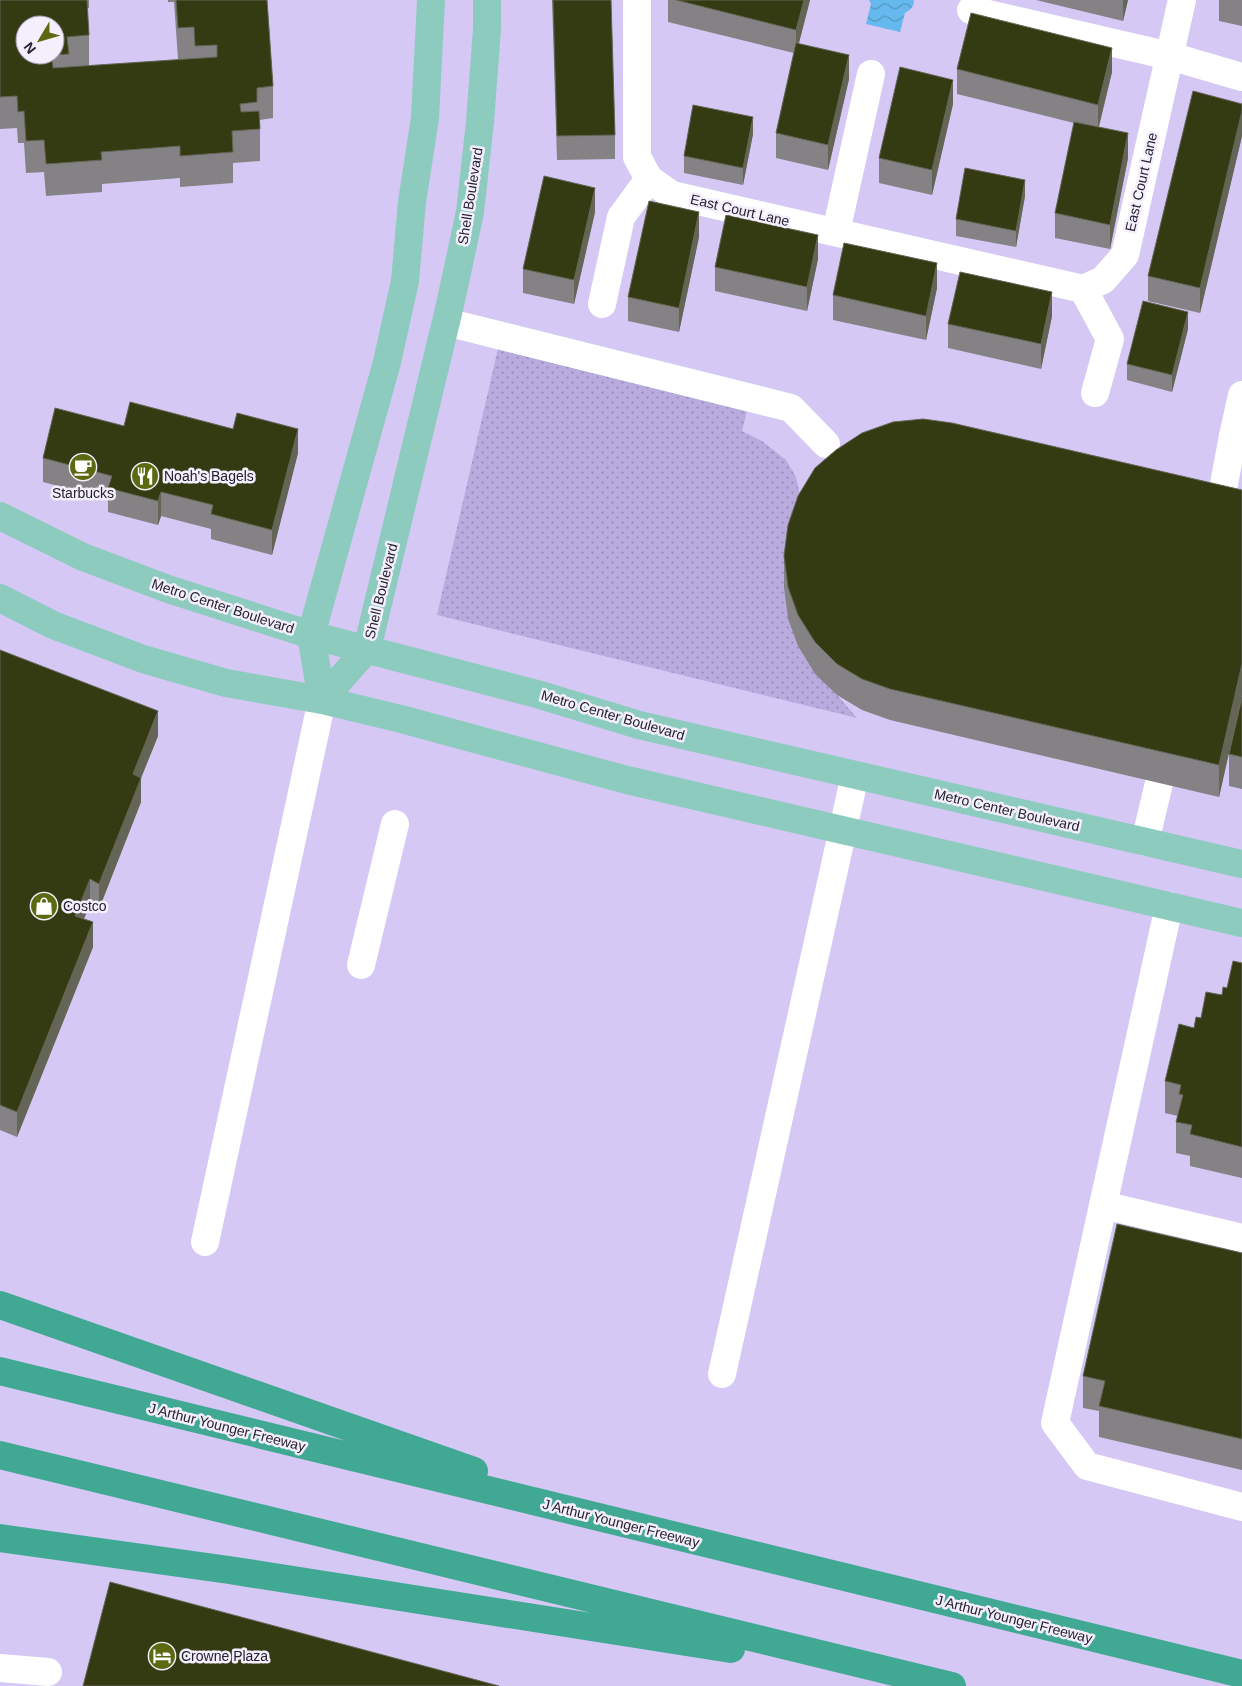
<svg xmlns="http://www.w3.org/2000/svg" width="1242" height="1686" font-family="Arial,sans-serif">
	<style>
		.park { fill: url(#park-dots) }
		.water { fill: url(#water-waves) }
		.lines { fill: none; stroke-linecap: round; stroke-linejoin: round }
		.minor { stroke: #fff; stroke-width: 28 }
		.major { stroke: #8dcbbf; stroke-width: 28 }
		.highway { stroke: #41a894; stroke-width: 28 }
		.wall { fill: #848284 }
		.shaded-wall { fill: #646556 }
		.building { fill: #343b12; stroke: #646556 }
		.labels { text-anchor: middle; stroke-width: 5; stroke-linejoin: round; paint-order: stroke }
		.street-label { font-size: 14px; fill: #262031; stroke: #f3effd }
		.poi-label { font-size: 14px; fill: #262031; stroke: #f3effd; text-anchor: start }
	</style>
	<defs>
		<pattern id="park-dots" width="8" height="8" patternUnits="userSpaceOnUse" patternTransform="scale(1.25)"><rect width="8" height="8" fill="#baabde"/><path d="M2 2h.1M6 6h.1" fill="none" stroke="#978bb5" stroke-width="1.8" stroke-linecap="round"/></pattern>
		<pattern id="water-waves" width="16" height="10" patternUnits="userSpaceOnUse" patternTransform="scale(1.25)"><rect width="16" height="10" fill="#66b9ee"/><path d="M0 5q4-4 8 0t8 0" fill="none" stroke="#5496c1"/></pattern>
	</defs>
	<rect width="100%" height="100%" fill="#d5c8f5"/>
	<!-- park -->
	<path class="park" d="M499 344 749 403 742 431 762 441 786 460 796 477 800 495 784 588 788 619 798 646 815 674 837 695 857 718 437 615Z"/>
	<!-- water -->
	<path class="water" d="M869 0H914C914 7 910 10 905 13L900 32 866 24 871 4Z"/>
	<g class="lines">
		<!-- minor -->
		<path class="minor" d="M637 0V157L649 179 672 195 1083 289 1103 280 1125 255 1182 0
			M971 10 1170 56 1242 77
			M836 232 871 74
			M1083 289 1110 339 1095 393
			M602 304 621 217 649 179
			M446 322 791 408 826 444
			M1218 516 1233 436 1242 395
			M1145 842 1159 783
			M1169 906 1055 1423 1087 1466 1242 1507
			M361 965 395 824
			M1103 1205 1242 1238
			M205 1242 322 700
			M722 1374 855 775
			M0 1668 48 1672"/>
		<!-- major -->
		<path class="major" d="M0 516 83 557 168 589 311 635 537 694 639 725 1242 864
			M0 598 53 625 143 659 226 683 322 700 401 719 627 780 1242 923
			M322 700 367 649 450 305 470 212 480 122 487 29V0
			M322 700 311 635 387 362 405 281 412 202 425 118 431 0"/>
		<!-- highway -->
		<path class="highway" d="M0 1305 474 1471
			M0 1371 1242 1674
			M0 1455 952 1686
			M0 1538 229 1570 731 1649"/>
	</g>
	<!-- wall -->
	<path class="wall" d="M0 0H89V8H87L89 35V66L194 59H178L174 2H168V0H267L273 86V118L260 120V161L233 163V183L180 187V178L102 184V192L46 196 44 172 26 173 24 143H18L17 128 0 129Z
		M552 0H611L615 135V159L557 160Z
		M668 0H810L799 43 849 79 828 170 776 158V133L794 53 668 22Z
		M1036 0H1128L1123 21Z
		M1219 0H1242V26L1219 21Z
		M957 69 1112 72 1099 127 1128 158 1110 249 1055 238V213L1074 123 957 94Z
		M953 104 932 195 879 183V158Z
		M1242 104V136L1200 313 1148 301V276Z
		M753 134 743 185 684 173V156Z
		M1025 196 1016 247 956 236V219Z
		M595 212 574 304 523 293V269Z
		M699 237 679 332 628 321V297Z
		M818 259 807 311 715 291V267Z
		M937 288 926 340 833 320V295Z
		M1052 316 1041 369 948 348V324Z
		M1188 329 1172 392 1127 380V364Z
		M124 426 298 453 272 555 211 539V529L161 516 158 525 108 512V499L43 482V458Z
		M784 556 1242 695 1219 797 890 720 862 710 837 695 815 674 798 646 788 619 784 588Z
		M0 650 158 736 141 778V802L99 909 90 904 84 919 93 947 17 1137 0 1130Z
		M1242 697V789L1229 786V754Z
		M1242 963V1178L1190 1166V1156L1176 1153V1122L1178 1116 1165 1113V1081L1194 1028 1201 1018 1227 988Z
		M1242 1253V1470L1099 1437V1411L1083 1408V1376Z"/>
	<!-- shaded-wall -->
	<path class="shaded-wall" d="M804 0H810L796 54V30Z
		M1123 0H1128L1123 21Z
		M1112 48V72L1098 129V105Z
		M849 55V79L828 170V145Z
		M953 80V104L932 195V170Z
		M1242 111V136L1200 313V288Z
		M753 117V134L743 185V168Z
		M1128 133V158L1110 249V225Z
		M1025 180V196L1016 247V231Z
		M595 188V212L574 304V280Z
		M699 212V237L679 332V308Z
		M818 235V259L807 311V287Z
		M937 263V288L926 340V316Z
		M1052 292V316L1041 369V344Z
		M1188 312V329L1172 392V375Z
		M298 429V453L272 555V530Z
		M161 492V516L158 525V501Z
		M1242 664V695L1219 797V765Z
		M158 711V736L141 778V802L99 909V884L133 774Z
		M90 879V904L75 940V916Z
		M93 922V947L17 1137V1112Z"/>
	<!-- building -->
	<path class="building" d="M0 0H87L89 35 67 37 69 54 55 55V25H25V55H55H52L53 68 217 57V45L195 46 194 27 178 28 176 0H267L273 86 257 88V102L240 104 241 112 259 111 260 129 232 131 233 152 180 156V146L101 152 102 160 46 164 44 140 26 141 24 111 18 112 17 96 0 97Z
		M553 0H611L615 135 557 136Z
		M676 0H804L796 30Z
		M971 13 1112 48 1098 105 957 69Z
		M796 43 849 55 828 145 776 133Z
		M900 67 953 80 932 170 879 158Z
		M1193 91 1242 104V111L1200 288 1148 276Z
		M693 105 753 117 743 168 684 156Z
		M1074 122 1128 133 1110 225 1055 213Z
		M965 168 1025 180 1016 231 956 219Z
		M544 176 595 188 574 280 523 269Z
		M649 201 699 212 679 308 628 297Z
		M726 215 818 235 807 287 715 267Z
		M844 243 937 263 926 316 833 295Z
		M960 272 1052 292 1041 344 948 324Z
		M1143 301 1188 312 1172 375 1127 364Z
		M130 402 233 429 237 413 298 429 272 530 211 514 213 505 161 492 158 501 108 488 112 476 43 458 55 408 124 426Z
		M923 419 952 423 1242 490V664L1219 765 890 689 862 679 837 664 815 642 798 615 788 587 784 556 788 525 798 496 815 468 836 450 862 433 893 422Z
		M0 650 158 711 133 774 141 778 99 884 90 879 75 916 93 922 17 1112 0 1105Z
		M1242 697V757L1229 754Z
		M1233 961 1242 963V1147L1190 1134 1192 1125 1176 1122 1183 1095 1179 1094 1181 1085 1165 1081 1179 1024 1194 1028 1196 1017 1201 1018 1206 992 1222 995 1223 987 1227 988Z
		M1117 1224 1242 1253V1439L1099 1406 1105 1381 1083 1376Z
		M110 1582 499 1686H83Z"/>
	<!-- icons -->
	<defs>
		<g id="cafe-disc" transform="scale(1.4375)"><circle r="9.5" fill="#5c6911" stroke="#f3effd"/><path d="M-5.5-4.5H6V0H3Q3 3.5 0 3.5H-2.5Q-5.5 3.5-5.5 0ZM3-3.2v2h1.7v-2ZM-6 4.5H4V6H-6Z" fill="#fff"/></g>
		<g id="restaurant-disc" transform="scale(1.4375)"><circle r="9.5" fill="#5c6911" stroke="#f3effd"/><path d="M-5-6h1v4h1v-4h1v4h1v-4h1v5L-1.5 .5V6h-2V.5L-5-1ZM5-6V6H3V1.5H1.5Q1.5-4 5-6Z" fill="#fff"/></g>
		<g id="shop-disc" transform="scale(1.4375)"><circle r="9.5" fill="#5c6911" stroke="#f3effd"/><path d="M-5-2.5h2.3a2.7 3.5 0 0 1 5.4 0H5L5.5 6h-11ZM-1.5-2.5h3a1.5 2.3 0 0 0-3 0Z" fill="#fff"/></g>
		<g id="hotel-disc" transform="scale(1.4375)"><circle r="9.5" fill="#5c6911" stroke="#f3effd"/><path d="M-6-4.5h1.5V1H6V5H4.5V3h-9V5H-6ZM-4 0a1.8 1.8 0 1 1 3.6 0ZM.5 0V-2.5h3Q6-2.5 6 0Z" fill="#fff"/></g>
	</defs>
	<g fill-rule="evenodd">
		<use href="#cafe-disc" x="83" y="467"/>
		<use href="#restaurant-disc" x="145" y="476"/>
		<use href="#shop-disc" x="44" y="906"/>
		<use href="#hotel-disc" x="162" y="1656"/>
	</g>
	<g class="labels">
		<!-- street labels -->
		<g class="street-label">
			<text transform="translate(1141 182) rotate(-77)" y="5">East Court Lane</text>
			<text transform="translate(470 196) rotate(-81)" y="5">Shell Boulevard</text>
			<text transform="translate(740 210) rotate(13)" y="5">East Court Lane</text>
			<text transform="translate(381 591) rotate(-76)" y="5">Shell Boulevard</text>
			<text transform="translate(223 606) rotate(18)" y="5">Metro Center Boulevard</text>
			<text transform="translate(613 715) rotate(16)" y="5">Metro Center Boulevard</text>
			<text transform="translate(1007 810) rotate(13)" y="5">Metro Center Boulevard</text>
			<text transform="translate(227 1427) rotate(14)" y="5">J Arthur Younger Freeway</text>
			<text transform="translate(621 1523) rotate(14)" y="5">J Arthur Younger Freeway</text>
			<text transform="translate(1014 1619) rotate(14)" y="5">J Arthur Younger Freeway</text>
		</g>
		<!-- poi labels -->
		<g class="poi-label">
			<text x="164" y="481">Noah's Bagels</text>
			<text x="83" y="498" text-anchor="middle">Starbucks</text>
			<text x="63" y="911">Costco</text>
			<text x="181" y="1661">Crowne Plaza</text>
		</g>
	</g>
	<!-- north arrow -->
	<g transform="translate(40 40) rotate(232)"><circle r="24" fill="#f3effd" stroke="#a19cab"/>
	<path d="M0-4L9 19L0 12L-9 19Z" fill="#5c6911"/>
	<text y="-8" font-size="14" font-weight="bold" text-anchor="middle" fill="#262031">N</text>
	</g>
</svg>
